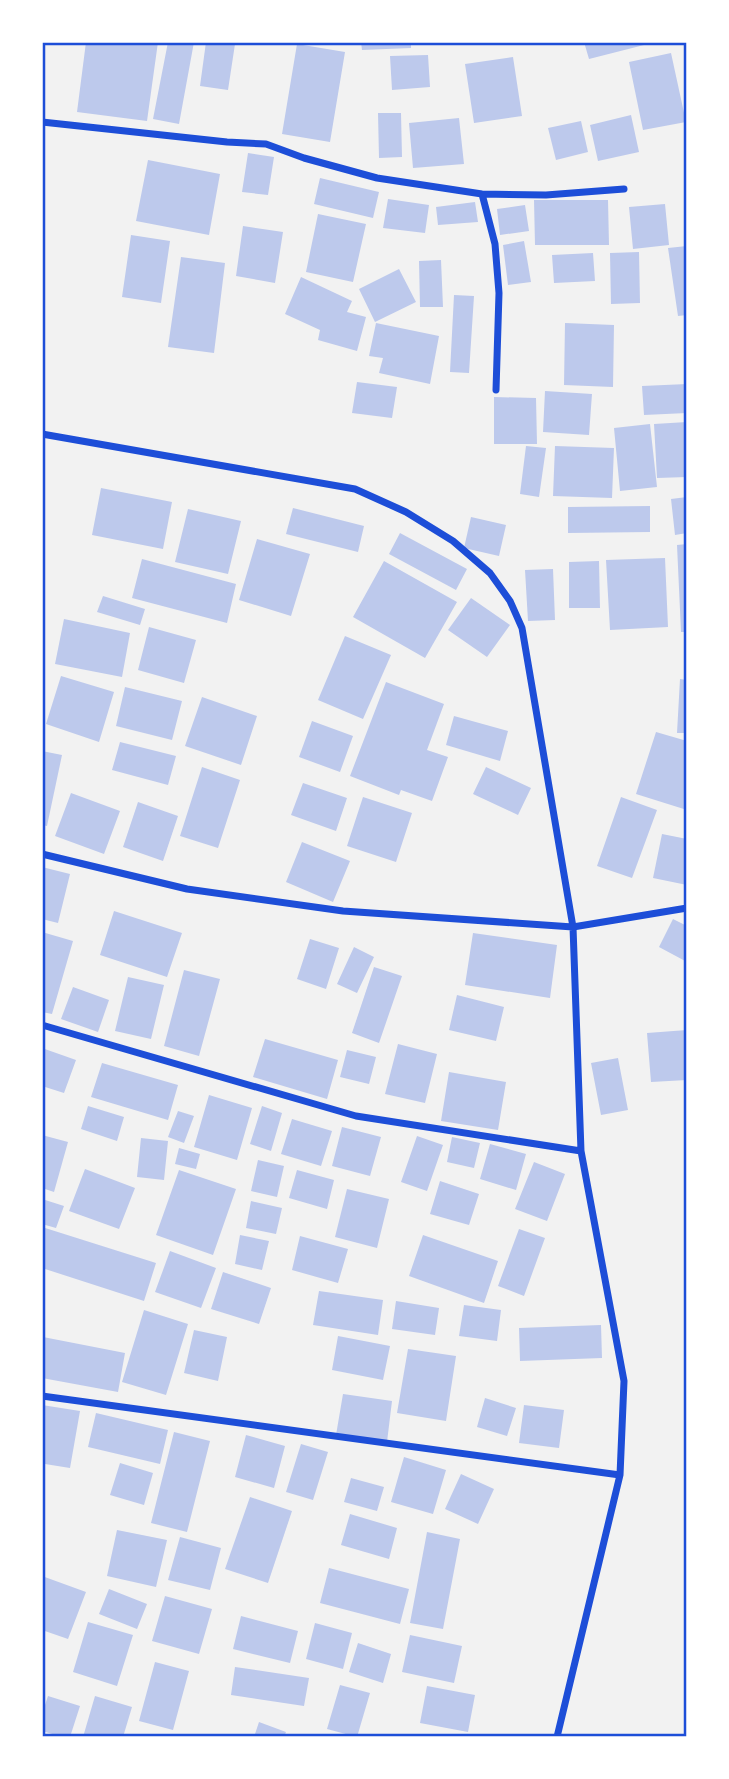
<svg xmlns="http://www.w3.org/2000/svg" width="729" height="1779" font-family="'Playfair Display',serif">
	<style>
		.building { fill: #bdc9ec }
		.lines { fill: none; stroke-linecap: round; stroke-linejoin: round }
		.minor { stroke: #1d4ed8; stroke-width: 7 }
		.neatline { fill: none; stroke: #1d4ed8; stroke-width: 2.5 }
	</style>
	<rect width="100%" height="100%" fill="#f2f2f2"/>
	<!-- building -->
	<path class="building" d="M86 42H158L147 121 77 112Z
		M168 42H194L179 124 153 119Z
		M206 42 235 44 228 90 200 86Z
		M361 42H411V48L362 50Z
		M584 42H643L644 45 589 59Z
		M297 44 345 52 330 142 282 134Z
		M671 53 686 122 643 130 629 62Z
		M428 55 430 87 392 90 390 56Z
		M513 57 522 116 474 123 465 64Z
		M378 113H401L402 157 379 158Z
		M631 115 639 152 598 161 590 125Z
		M459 118 464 164 413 168 409 123Z
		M581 121 588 152 556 160 548 128Z
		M248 153 274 157 268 195 242 192Z
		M148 160 220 174 209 235 136 221Z
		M320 178 379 192 373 218 314 204Z
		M388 199 429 205 425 233 383 228Z
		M534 200H608L609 245H535Z
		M475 202 478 222 438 225 436 207Z
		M665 204 669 245 633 249 629 207Z
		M525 205 529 231 500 235 497 209Z
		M318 214 366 224 353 282 306 272Z
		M243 226 283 232 275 283 236 276Z
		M131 235 170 241 161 303 122 297Z
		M524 241 531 282 508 285 503 245Z
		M687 246V315L678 316 668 248Z
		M639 252 640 303 611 304 610 253Z
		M593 253 595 281 554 283 552 255Z
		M181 257 225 263 214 353 168 347Z
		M441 260 443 307H420L419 261Z
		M399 269 416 302 375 322 359 289Z
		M301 277 352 301 347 312 366 317 357 351 318 340 320 330 285 314Z
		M454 295 474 296 469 373 450 372Z
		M376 323 439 336 430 384 379 373 383 358 369 356Z
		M565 323 614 325 613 387 564 385Z
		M357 382 397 387 392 418 352 413Z
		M687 384V413L644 415 642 386Z
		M545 391 592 394 589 435 543 432Z
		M494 397 536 398 537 444H494Z
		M687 422V477L657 478 654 424Z
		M650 424 657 487 620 491 614 428Z
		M526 446 546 448 539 497 520 494Z
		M555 446 614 448 612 498 553 496Z
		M101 488 172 502 163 549 92 535Z
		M687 497V533L675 535 671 499Z
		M650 506V532L568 533V507Z
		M293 508 364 526 358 552 286 534Z
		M188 509 241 521 228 574 175 562Z
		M471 517 506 525 499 556 464 548Z
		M400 533 467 569 456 590 389 554Z
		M257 539 310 554 291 616 239 600Z
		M687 544V632H681L677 545Z
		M665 558 668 627 610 630 606 560Z
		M142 559 236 584 227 623 132 598Z
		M384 561 457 602 425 658 353 617Z
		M599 561 600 608H569V562Z
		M553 569 555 620 528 621 525 570Z
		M103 596 145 609 140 625 97 612Z
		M471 598 510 625 487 657 448 630Z
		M64 619 130 633 122 677 55 664Z
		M149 627 196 640 184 683 138 670Z
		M345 636 391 655 363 719 318 700Z
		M61 676 114 692 99 742 46 724Z
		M680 679 687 680V733H677Z
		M386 682 444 704 427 750 448 757 432 801 401 790 399 795 350 776Z
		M125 687 182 701 172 740 116 726Z
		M202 697 257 716 241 765 185 746Z
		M454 716 508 731 500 761 446 745Z
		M312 721 353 736 340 772 299 757Z
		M656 732 687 741V810L636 794Z
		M120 742 176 756 168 785 112 770Z
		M42 751 62 755 47 826 42 825Z
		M202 767 240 780 218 848 180 836Z
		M486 767 531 788 518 815 473 794Z
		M303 783 347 798 336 831 291 815Z
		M71 793 120 811 104 854 55 836Z
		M363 797 412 813 396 862 347 846Z
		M621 797 657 810 632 878 597 866Z
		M138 802 178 816 163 861 123 847Z
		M662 834 687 839V885L653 878Z
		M302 842 350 861 333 902 286 882Z
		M42 867 70 874 58 923 42 919Z
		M114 911 182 933 167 977 100 955Z
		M673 919 687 926V962L659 947Z
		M42 932 73 941 52 1014 42 1012Z
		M473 933 557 945 550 998 465 985Z
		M310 939 339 948 326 989 297 979Z
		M354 947 374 957 357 993 337 984Z
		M374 967 402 976 379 1043 352 1033Z
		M184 970 220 979 199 1056 164 1046Z
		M128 977 164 985 151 1039 115 1031Z
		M73 987 109 1000 98 1032 61 1019Z
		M457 995 504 1007 496 1041 449 1030Z
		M687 1030V1080L651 1082 647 1033Z
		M265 1039 338 1060 327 1099 253 1077Z
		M398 1044 437 1054 425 1103 385 1094Z
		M42 1048 76 1060 64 1093 42 1086Z
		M347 1050 376 1057 369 1084 340 1077Z
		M618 1058 628 1110 601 1115 591 1063Z
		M102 1063 178 1085 168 1120 91 1097Z
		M449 1072 506 1082 498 1130 441 1121Z
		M209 1095 252 1108 237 1160 194 1147Z
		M88 1106 124 1117 117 1141 81 1129Z
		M262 1106 282 1113 271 1151 250 1144Z
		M178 1111 194 1116 184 1143 168 1137Z
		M292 1119 332 1131 321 1166 281 1154Z
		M342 1127 381 1137 370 1176 332 1166Z
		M42 1135 68 1142 54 1192 42 1188Z
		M417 1136 443 1145 427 1191 401 1182Z
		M452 1137 480 1143 474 1168 447 1162Z
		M141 1138 168 1141 164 1180 137 1177Z
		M490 1144 526 1154 516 1190 480 1179Z
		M179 1148 200 1154 196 1169 175 1164Z
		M258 1160 284 1166 277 1197 251 1191Z
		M534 1162 565 1174 547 1221 515 1209Z
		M85 1169 135 1188 119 1229 69 1211Z
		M179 1170 236 1189 213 1255 156 1235Z
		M297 1170 334 1180 327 1209 289 1198Z
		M440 1181 479 1194 469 1225 430 1214Z
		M347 1189 389 1199 377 1248 335 1237Z
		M42 1199 64 1206 56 1228 42 1224Z
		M251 1201 282 1208 276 1234 246 1228Z
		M42 1227 156 1263 144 1301 42 1268Z
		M519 1229 545 1238 524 1296 498 1286Z
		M240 1235 269 1241 262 1270 235 1264Z
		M423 1235 498 1261 484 1303 409 1276Z
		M300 1236 348 1249 338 1283 292 1270Z
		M170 1251 216 1268 201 1308 155 1292Z
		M223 1272 271 1288 259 1324 211 1309Z
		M319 1291 383 1300 378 1335 313 1325Z
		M396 1301 439 1308 435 1335 392 1329Z
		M464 1305 501 1310 497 1341 459 1336Z
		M144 1310 188 1324 166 1395 122 1382Z
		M601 1325 602 1358 520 1361 519 1328Z
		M194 1330 227 1337 218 1381 184 1373Z
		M338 1336 390 1346 383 1380 332 1370Z
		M43 1337 125 1353 118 1392 42 1378Z
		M408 1349 456 1356 446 1421 397 1413Z
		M343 1394 392 1401 387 1442 336 1435Z
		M485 1398 516 1408 507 1436 477 1427Z
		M42 1405 80 1411 70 1468 45 1464 42 1472Z
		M524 1405 564 1410 559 1448 519 1443Z
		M96 1413 168 1430 160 1464 88 1447Z
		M174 1432 210 1441 187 1532 151 1523Z
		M246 1435 285 1446 274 1488 235 1477Z
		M301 1444 328 1452 313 1500 286 1492Z
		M404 1457 446 1470 433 1514 391 1502Z
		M120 1463 153 1473 144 1505 110 1495Z
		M461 1474 494 1489 478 1524 445 1509Z
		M351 1478 384 1487 377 1511 344 1502Z
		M250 1497 292 1511 268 1583 225 1569Z
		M350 1514 397 1528 389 1559 341 1545Z
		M117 1530 167 1540 156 1587 107 1576Z
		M427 1532 460 1539 443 1629 410 1623Z
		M180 1537 221 1548 210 1590 168 1580Z
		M329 1568 409 1589 400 1624 320 1603Z
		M42 1576 86 1592 68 1639 42 1630Z
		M109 1589 147 1604 137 1629 99 1614Z
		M165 1596 212 1609 199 1654 152 1641Z
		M241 1616 298 1631 290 1663 233 1649Z
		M88 1622 133 1635 117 1686 73 1672Z
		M315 1623 352 1633 343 1669 306 1659Z
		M410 1635 462 1646 454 1683 402 1672Z
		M358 1643 391 1654 383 1683 349 1672Z
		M155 1662 189 1671 173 1730 139 1721Z
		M235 1667 309 1678 304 1706 231 1695Z
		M340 1685 370 1693 357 1737 327 1729Z
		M427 1686 475 1695 468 1732 420 1723Z
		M48 1696 80 1706 70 1737H63L42 1731V1714Z
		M95 1696 132 1707 123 1737H83Z
		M259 1722 286 1732 284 1737H254Z"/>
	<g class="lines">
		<!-- minor -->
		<path class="minor" d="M42 122 227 142 266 144 304 158 377 178 482 194 546 195 624 189
			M482 194 495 244 499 293 496 390
			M42 434 355 489 406 512 453 541 490 573 510 601 522 628 573 927 581 1151 624 1381 620 1475 557 1737
			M42 854 187 889 343 911 573 927 687 908
			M42 1025 356 1116 581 1151
			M42 1396 620 1475"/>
	</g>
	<!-- border -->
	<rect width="729" height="1779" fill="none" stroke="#ffffff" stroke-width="88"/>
	<rect x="44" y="44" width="641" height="1691" class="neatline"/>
</svg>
